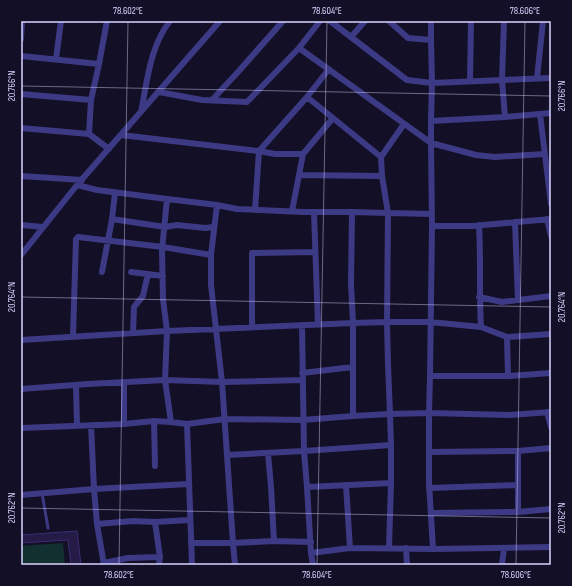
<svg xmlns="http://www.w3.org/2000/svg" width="572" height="586" font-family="'Sofia Sans Condensed',sans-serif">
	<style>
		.green { fill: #12302f }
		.building { fill: #241b47; stroke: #3b2d73 }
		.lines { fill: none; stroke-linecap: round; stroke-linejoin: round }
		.service { stroke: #3d3a85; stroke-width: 3 }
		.minor { stroke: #3d3a85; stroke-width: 6 }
		.ticks { fill: none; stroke: #d9d4ff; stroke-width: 1; stroke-opacity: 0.45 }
		.neatline { fill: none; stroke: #d9d4ff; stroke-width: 1.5 }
		.ticks-label { font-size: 10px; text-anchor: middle; fill: #d9d4ff }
	</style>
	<rect width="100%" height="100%" fill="#130f26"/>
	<!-- green -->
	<path class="green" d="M63 543 65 565H21V546Z"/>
	<!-- building -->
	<path class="building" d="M77 531 81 565H71L68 540 21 543V535Z"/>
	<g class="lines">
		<!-- service -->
		<path class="service" d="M42 493 48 528"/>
		<!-- minor -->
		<path class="minor" d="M330 21 407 80 432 83 431 121
			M389 21 408 38 431 40 432 83 551 78
			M504 21 502 80 505 117 431 121V143L476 155 495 157 545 154
			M351 37 365 21
			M21 39 22 21
			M431 40V21
			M299 48 320 21
			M21 56 99 64 107 21
			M56 59 61 21
			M329 69 307 97 381 157 382 176 388 213 432 214
			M537 78 543 21
			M470 81 471 21
			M159 92 202 100 247 102 299 48 431 143 432 226
			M21 94 91 100
			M307 97 259 151 275 154H303L299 175 382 176
			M212 100 238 72 283 21
			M141 112C147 82 150 46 170 21
			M540 114 551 204
			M505 117 551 113
			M21 128 89 134 109 149
			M89 134 91 100 99 64
			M121 135 259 151 255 210
			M303 154 333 118
			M381 157 404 124
			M21 176 82 180
			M292 211 299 175
			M314 212 318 325
			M352 212 388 213 387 322H430L481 327 507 337 508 376H430L432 226H472L551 219
			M112 219 165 227 177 225 205 228 214 227
			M547 219 551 236
			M515 222 518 300
			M21 225 43 227
			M479 225C481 259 479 293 481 327
			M21 255 77 185 220 21
			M211 255V285L222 382 227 455 304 451 302 325
			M102 272 112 219 115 193
			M131 272 163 276
			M479 297 502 302 551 296
			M252 327V253L315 252
			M133 333 134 307 143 296 148 274
			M73 336 76 239 78 237 163 247 211 255 217 205
			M507 337 551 334
			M21 340 167 331 163 299 162 250 167 199 97 190 77 185
			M302 373 353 367V323L387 322 388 364 390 414 353 416
			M508 376 551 373
			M124 383V424
			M76 385 77 425
			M21 389 88 384 165 380 167 331 353 323 351 284 352 212H303L237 209 217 205 167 199
			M547 412 551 427
			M154 421 155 466
			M171 422 187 424 192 565
			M187 424 225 419 303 420 353 416V367
			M91 425 94 489 97 524 104 565
			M21 428 124 424 154 421 171 422 165 380 222 382 302 380
			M518 451V485
			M429 452 518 451 551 448
			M268 453 271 487 274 541 311 542
			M227 455 233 543 274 541
			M346 485 350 548
			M307 487 391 483V445
			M429 488 518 485V512
			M21 495 94 489 189 484
			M431 513 518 512 551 509
			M155 522 160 557 159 565
			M97 524 133 521 155 522 190 520
			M191 543H233L235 565
			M389 548 391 483
			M406 548 407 565
			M433 549 551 547
			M311 553 350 548 433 549 429 483V413L510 415 551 412
			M104 563 128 558 160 557
			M313 565 311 553 307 487 304 451 391 445 390 414 429 413 430 376
			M502 565 504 548"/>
	</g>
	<!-- ticks -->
	<path class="ticks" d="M21 86 551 96M21 297 551 307M21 508 551 518M119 565 128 21M317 565 327 21M516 565 525 21"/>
	<!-- border -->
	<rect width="572" height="586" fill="none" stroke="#130f26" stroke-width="44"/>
	<rect x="22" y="22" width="528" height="542" class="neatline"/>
	<g class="ticks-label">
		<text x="128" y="14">78.602°E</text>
		<text x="327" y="14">78.604°E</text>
		<text x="525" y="14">78.606°E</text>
		<text transform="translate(11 86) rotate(-90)" y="4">20.766°N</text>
		<text transform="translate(561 96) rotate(-90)" y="4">20.766°N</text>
		<text transform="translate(11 297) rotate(-90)" y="4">20.764°N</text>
		<text transform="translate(561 307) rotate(-90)" y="4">20.764°N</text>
		<text transform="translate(11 508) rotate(-90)" y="4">20.762°N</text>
		<text transform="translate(561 518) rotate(-90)" y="4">20.762°N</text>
		<text x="119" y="578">78.602°E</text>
		<text x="317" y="578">78.604°E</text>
		<text x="516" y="578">78.606°E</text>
	</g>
</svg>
